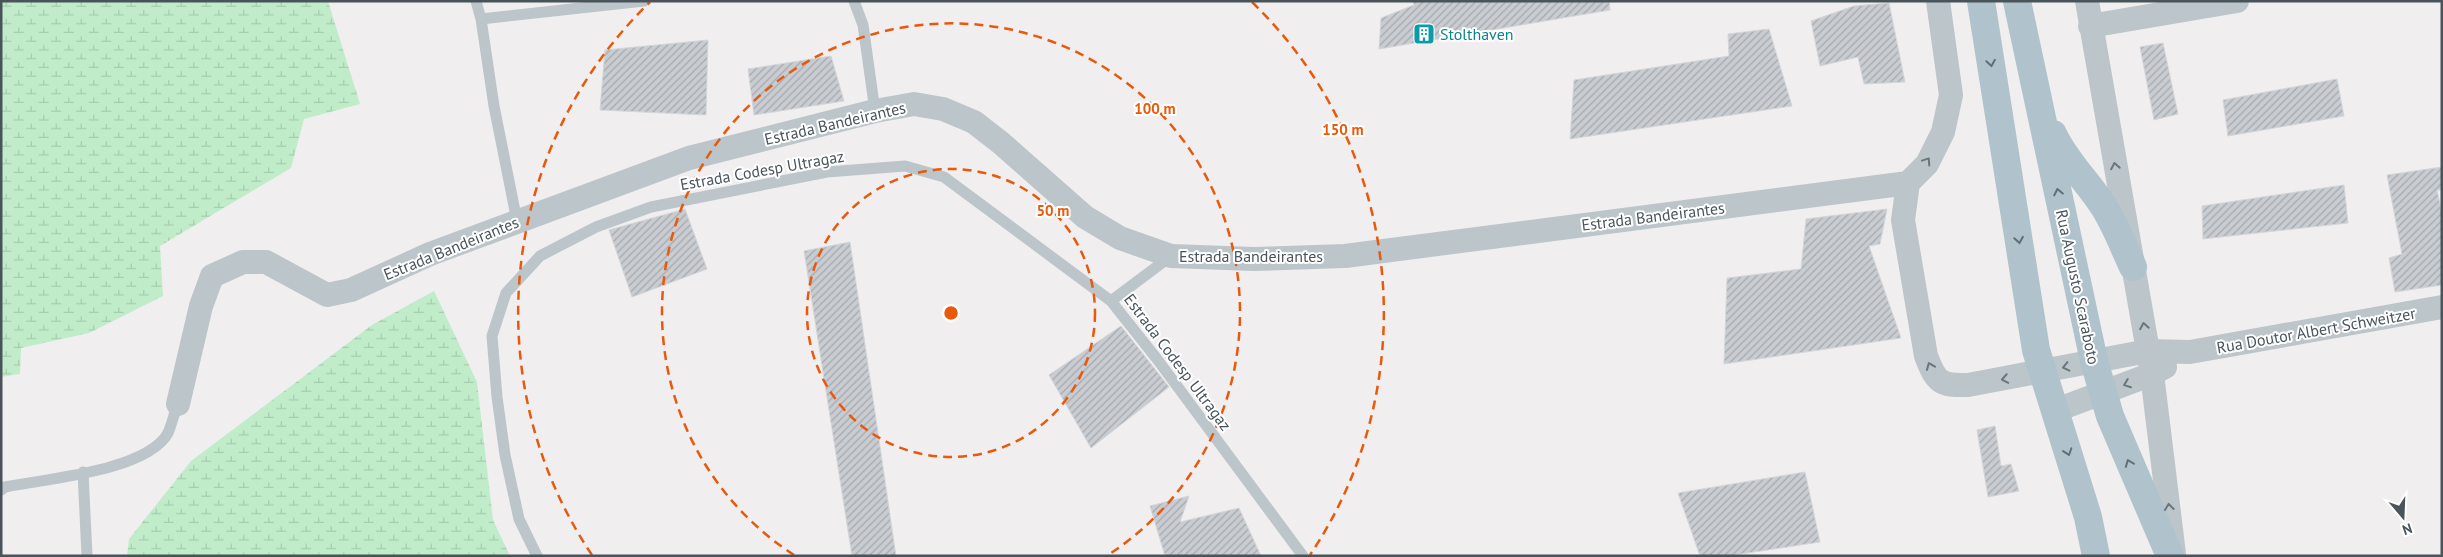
<svg xmlns="http://www.w3.org/2000/svg" width="2443" height="557" font-family="'PT Sans',sans-serif">
	<style>
		.wetland { fill: url(#wetland-marsh) }
		.building { fill: url(#building-hatch); stroke: #d3d6d9 }
		.lines { fill: none; stroke-linecap: round; stroke-linejoin: round }
		.lane { stroke: #bbc5ca; stroke-width: 11 }
		.street { stroke: #bbc5ca; stroke-width: 24 }
		.primary { stroke: #b0c2cb; stroke-width: 28 }
		.oneway { stroke: #627076 }
		.oneway2 { stroke: #6a767c }
		.ring { fill: none; stroke: #e8590c; stroke-width: 2.5; stroke-dasharray: 9 6 }
		.labels { text-anchor: middle; stroke-width: 4; stroke-linejoin: round; paint-order: stroke }
		.culture-label { font-size: 16px; fill: #0d838f; stroke: #fff; text-anchor: start }
		.street-label { font-size: 16px; fill: #48545a; stroke: #fff }
		.centre { fill: #e8590c; stroke: #fff; stroke-width: 2.5 }
		.ring-label { font-size: 15px; text-anchor: middle; font-weight: bold; fill: #e8590c; stroke: #fff; stroke-width: 4; stroke-linejoin: round; paint-order: stroke }
	</style>
	<defs>
		<pattern id="wetland-marsh" width="20" height="14" patternUnits="userSpaceOnUse" patternTransform="scale(1.25)"><rect width="20" height="14" fill="#c0ecca"/><path d="M1 5h8M5 5V1M11 12h8M15 12V8" fill="none" stroke="#a6ccb0"/></pattern>
		<pattern id="building-hatch" width="6" height="6" patternUnits="userSpaceOnUse" patternTransform="scale(1.25)"><rect width="6" height="6" fill="#c9ccd1"/><path d="M-1 1l2-2M0 6l6-6M5 7l2-2" fill="none" stroke="#a5a8ad"/></pattern>
	</defs>
	<rect width="100%" height="100%" fill="#f1eeef"/>
	<!-- wetland -->
	<path class="wetland" d="M1 1H328L360 104 304 119 291 168 160 246 163 296 89 333 21 348 20 374 1 377Z
		M434 291 477 382 493 520 510 556H127L129 539 191 461 372 325Z"/>
	<!-- building -->
	<path class="building" d="M1413 1H1609L1610 10 1379 49 1381 18 1414 5Z
		M1889 3 1905 82 1864 84 1858 57 1820 66 1811 21 1854 6Z
		M1769 29 1792 106 1570 139 1574 80 1729 56 1728 34Z
		M708 40 706 115 600 110 605 50Z
		M2163 43 2178 114 2154 120 2140 47Z
		M831 56 844 101 754 115 748 69Z
		M2337 79 2344 116 2228 136 2223 100Z
		M2442 167V190H2437L2442 214V285L2395 292 2389 258 2402 254 2387 175Z
		M2344 185 2348 223 2203 239 2202 206Z
		M685 209 707 269 632 297 609 230Z
		M1887 209 1880 244 1869 246 1901 338 1724 364 1727 278 1801 269 1806 219Z
		M850 242 896 556H852L804 251Z
		M1121 326 1169 387 1091 448 1049 375Z
		M1995 426 2001 466 2011 464 2019 491 1988 497 1977 430Z
		M1805 472 1820 542 1728 556H1700L1678 493Z
		M1189 496 1180 522 1239 508 1261 556H1165L1150 506Z"/>
	<g class="lines">
		<!-- lane -->
		<path class="lane" d="M476 1 481 19 494 106 517 221
			M854 1 863 25 875 111
			M481 19 644 1
			M1111 301 1171 256
			M83 472 87 556
			M1 490 5 487C45 479 147 471 168 433 172 424 174 413 178 404
			M537 556 519 519 505 455 497 397 492 336 506 293 540 256 596 227 651 207 827 172 905 166 944 177 1111 301 1157 359 1303 556"/>
		<!-- street -->
		<path class="street" d="M1938 1 1951 95 1943 132 1927 164 1908 183 1903 220 1926 356C1936 382 1940 386 1968 385L2148 351 2190 352 2442 307
			M2087 1 2152 374 2174 554
			M2090 26 2237 1
			M178 404 201 306 212 276 243 262H266L327 295 351 290 430 254 689 158 875 111 914 104 943 109 974 122 1001 143 1085 217 1120 238 1171 256 1254 259 1345 256 1908 183
			M2054 411 2152 374 2165 367"/>
		<!-- primary -->
		<path class="primary" d="M1981 1 2036 350 2088 517 2096 556
			M2017 1 2094 361 2110 416 2170 556
			M2053 134C2065 160 2086 180 2102 204 2115 223 2123 246 2133 267"/>
	</g>
	<!-- one-way arrows -->
	<defs><path id="oneway-chevron" d="M-2-3.5L2.5 0L-2 3.5" fill="none" stroke-width="1.6" stroke-linecap="round" stroke-linejoin="round" transform="scale(1.25)"/></defs>
	<g class="oneway">
		<use href="#oneway-chevron" transform="translate(1991 63) rotate(81)"/>
		<use href="#oneway-chevron" transform="translate(2058 192) rotate(-102)"/>
		<use href="#oneway-chevron" transform="translate(2019 240) rotate(81)"/>
		<use href="#oneway-chevron" transform="translate(2068 452) rotate(71)"/>
		<use href="#oneway-chevron" transform="translate(2129 463) rotate(-111)"/>
	</g>
	<g class="oneway2">
		<use href="#oneway-chevron" transform="translate(1927 161) rotate(-56)"/>
		<use href="#oneway-chevron" transform="translate(2115 166) rotate(-100)"/>
		<use href="#oneway-chevron" transform="translate(2144 326) rotate(-100)"/>
		<use href="#oneway-chevron" transform="translate(1930 366) rotate(-112)"/>
		<use href="#oneway-chevron" transform="translate(2066 367) rotate(167)"/>
		<use href="#oneway-chevron" transform="translate(2005 379) rotate(170)"/>
		<use href="#oneway-chevron" transform="translate(2127 384) rotate(159)"/>
		<use href="#oneway-chevron" transform="translate(2169 507) rotate(-97)"/>
	</g>
	<!-- distance rings -->
	<g class="ring">
		<circle cx="951" cy="313" r="144"/>
		<path d="M794 555A289 289 0 1 1 1108 555"/>
		<path d="M592 555A433 433 0 0 1 650 2M1252 2A433 433 0 0 1 1310 555"/>
	</g>
	<!-- icons -->
	<defs>
		<g id="building-square" transform="scale(1.125)"><rect x="-9" y="-9" width="18" height="18" rx="4" fill="#0f9aa8" stroke="#fff"/><path d="M-4-6H4V6H1V3H-1V6H-4ZM-2.5-4.3h1.7v1.8h-1.7ZM.8-4.3h1.7v1.8H.8ZM-2.5-1h1.7V.8h-1.7ZM.8-1h1.7V.8H.8Z" fill="#fff"/></g>
	</defs>
	<g fill-rule="evenodd">
		<use href="#building-square" x="1424" y="34"/>
	</g>
	<g class="labels">
		<!-- culture labels -->
		<g class="culture-label">
			<text x="1440" y="40">Stolthaven</text>
		</g>
		<!-- street labels -->
		<g class="street-label">
			<text transform="translate(835 123) rotate(-13)" y="6">Estrada Bandeirantes</text>
			<text transform="translate(762 170) rotate(-10)" y="6">Estrada Codesp Ultragaz</text>
			<text transform="translate(1653 216) rotate(-7)" y="6">Estrada Bandeirantes</text>
			<text transform="translate(451 248) rotate(-22)" y="6">Estrada Bandeirantes</text>
			<text x="1251" y="262">Estrada Bandeirantes</text>
			<text transform="translate(2078 287) rotate(78)" y="6">Rua Augusto Scaraboto</text>
			<text transform="translate(2316 330) rotate(-10)" y="6">Rua Doutor Albert Schweitzer</text>
			<text transform="translate(1178 362) rotate(53)" y="6">Estrada Codesp Ultragaz</text>
		</g>
	</g>
	<circle cx="951" cy="313" r="8" class="centre"/>
	<g class="ring-label">
		<text x="1155" y="114">100 m</text>
		<text x="1343" y="135">150 m</text>
		<text x="1053" y="216">50 m</text>
	</g>
	<!-- border -->
	<rect width="2443" height="557" fill="none" stroke="#48545a" stroke-width="5"/>
	<!-- north arrow -->
	<g transform="translate(2403 517) rotate(161)" stroke="#ffffff" stroke-width="4" paint-order="stroke">
	<path d="M0-4L9 19L0 12L-9 19Z" fill="#48545a"/>
	<text y="-8" font-size="14" font-weight="bold" text-anchor="middle" fill="#48545a">N</text>
	</g>
</svg>
